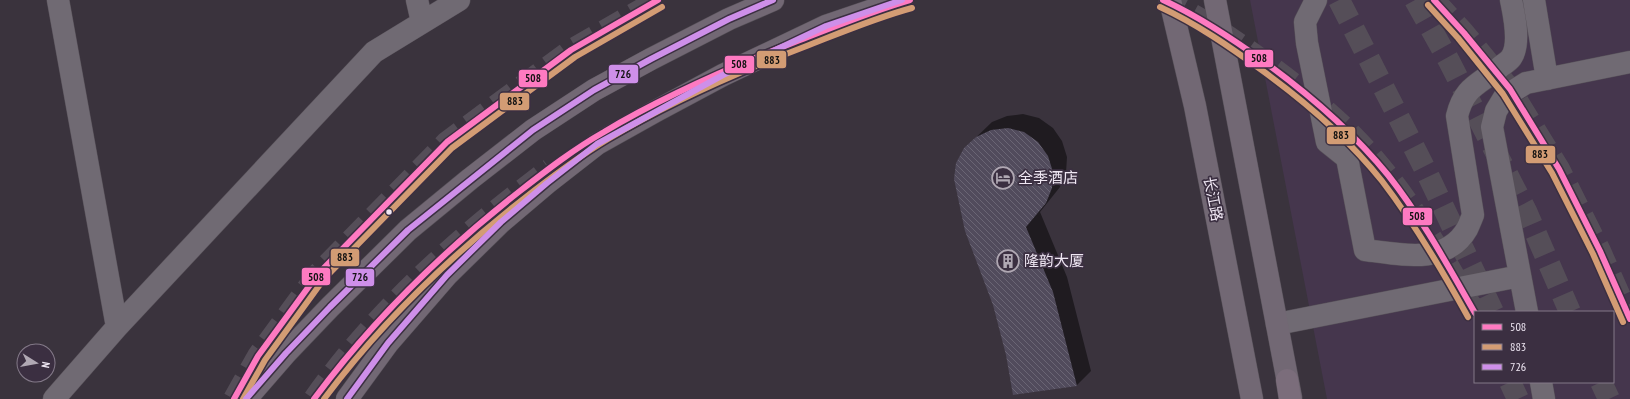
<svg xmlns="http://www.w3.org/2000/svg" width="1630" height="399" font-family="'PT Sans Narrow','Noto Sans SC',sans-serif">
	<style>
		.built { fill: #45364d; fill-rule: evenodd }
		.shadow { fill: #0007 }
		.building { fill: url(#building-back-hatch) }
		.lines { fill: none; stroke-linecap: round; stroke-linejoin: round }
		.major-tunnel { stroke: #554e58; stroke-width: 22; stroke-dasharray: 22 11; stroke-linecap: butt }
		.minor-casing { stroke: #575159; stroke-width: 23 }
		.major-casing { stroke: #575159; stroke-width: 23 }
		.highway-casing { stroke: #575159; stroke-width: 23 }
		.minor { stroke: #706a73; stroke-width: 22 }
		.major { stroke: #726874; stroke-width: 22 }
		.highway { stroke: #7b6d7b; stroke-width: 22 }
		.bus-1-casing { stroke: #3b2f41; stroke-width: 9 }
		.bus-2-casing { stroke: #3b2f41; stroke-width: 9 }
		.bus-3-casing { stroke: #3b2f41; stroke-width: 9 }
		.bus-1 { stroke: #fe7ac1; stroke-width: 6 }
		.bus-2 { stroke: #d39c74; stroke-width: 6 }
		.bus-3 { stroke: #ce8fe9; stroke-width: 6 }
		.bus-dot { fill: #efe7f3; stroke: #3b2f41; stroke-width: 1.5 }
		.labels { text-anchor: middle; stroke-width: 3.5; stroke-linejoin: round; paint-order: stroke }
		.poi-label { font-size: 15px; fill: #efe7f3; stroke: #3b2f41; text-anchor: start }
		.street-label { font-size: 15px; fill: #efe7f3; stroke: #3b2f41 }
		.line-badge { stroke: #3b2f41; stroke-width: 1.5 }
		.pale-badge-label { font-size: 11px; text-anchor: middle; font-weight: bold; fill: #111 }
	</style>
	<defs>
		<pattern id="building-back-hatch" width="6" height="6" patternUnits="userSpaceOnUse"><rect width="6" height="6" fill="#514b5c"/><path d="M-1 5l2 2M0 0l6 6M5-1l2 2" fill="none" stroke="#6a6574"/></pattern>
	</defs>
	<rect width="100%" height="100%" fill="#3a333d"/>
	<!-- built -->
	<path class="built" d="M1250 0H1630V399H1327ZM1475 312H1613V382H1475Z"/>
	<!-- shadow -->
	<path class="shadow" d="M1023 114 1039 118 1053 128 1062 141 1067 157 1066 173 1060 187 1040 212 1067 277 1091 371 1076 386 1007 355 964 149 992 122 1007 116Z"/>
	<!-- building -->
	<path class="building" d="M1008 128 1024 132 1038 142 1048 156 1053 172 1052 188 1046 203 1026 227 1053 292 1077 386 1013 395 1006 355 993 305 965 231 954 179 956 163 964 148 976 137 991 130Z"/>
	<g class="lines">
		<!-- major-tunnel -->
		<path class="major-tunnel" d="M1163 0C1198 15 1228 36 1259 58 1292 82 1324 107 1353 136 1403 187 1440 250 1475 313
			M1339 0 1428 175 1493 312
			M1415 0 1449 61 1526 211 1570 312
			M1434 0 1464 33 1510 89 1559 169 1600 251 1630 319
			M1510 382 1518 399
			M1601 382 1609 399
			M234 399 258 356 318 274 447 142 571 50 658 0
			M314 399C378 309 462 234 550 169"/>
		<!-- minor casing -->
		<g class="minor-casing">
			<path id="minor" d="M58 0 117 327
				M417 0 422 22
				M1316 0 1305 22 1307 43 1327 142 1347 158 1365 250C1399 254 1446 266 1467 229 1469 225 1471 220 1473 215L1457 116C1464 87 1478 85 1499 68 1502 65 1508 62 1511 58 1521 44 1514 15 1511 0
				M1534 0 1547 79
				M1527 312 1492 127 1496 111 1505 96 1526 83 1630 62
				M1277 324 1520 276
				M1541 382 1544 399
				M54 399 117 327 374 52 459 0"/>
		</g>
		<!-- major casing -->
		<g class="major-casing">
			<path id="major" d="M1170 0 1195 106 1252 399
				M1215 0 1291 398
				M246 399 286 353 330 307 408 230 470 179 533 130 594 90 651 59 729 19 773 0
				M347 399 388 343 447 275 501 222 547 183 597 144 656 111 723 75 826 26 902 0"/>
		</g>
		<!-- highway casing -->
		<g class="highway-casing">
			<path id="highway" d="M1287 380 1290 399"/>
		</g>
		<!-- minor -->
		<use href="#minor" class="minor"/>
		<!-- major -->
		<use href="#major" class="major"/>
		<!-- highway -->
		<use href="#highway" class="highway"/>
		<!-- bus-1 casing -->
		<g class="bus-1-casing">
			<path id="bus-1" d="M1163 0C1200 17 1233 39 1266 63 1311 96 1353 132 1388 175 1422 218 1448 266 1475 313
				M1434 0 1464 33 1510 89 1559 169 1600 251 1630 319
				M234 399 258 356 318 274 447 142 571 50 658 0
				M314 399C373 320 442 252 520 191 547 170 574 149 604 132 666 95 733 66 800 40 836 26 872 11 910 0"/>
		</g>
		<!-- bus-2 casing -->
		<g class="bus-2-casing">
			<path id="bus-2" d="M1428 5 1458 38 1503 94 1552 173 1593 254 1623 322
				M1160 7C1197 24 1230 47 1263 71 1307 103 1348 138 1382 181 1415 224 1442 270 1468 317
				M243 399 265 360 324 279 452 148 575 57 662 7
				M324 399C381 323 448 258 522 200 550 178 578 157 608 139 670 102 736 73 804 47 840 33 875 18 912 8"/>
		</g>
		<!-- bus-3 casing -->
		<g class="bus-3-casing">
			<path id="bus-3" d="M246 399 286 353 330 307 408 230 533 130 594 90 651 59 729 19 773 0
				M347 399 388 343 447 275 501 222 547 183 597 144 723 75 826 26 902 0"/>
		</g>
		<!-- bus-1 -->
		<use href="#bus-1" class="bus-1"/>
		<!-- bus-2 -->
		<use href="#bus-2" class="bus-2"/>
		<!-- bus-3 -->
		<use href="#bus-3" class="bus-3"/>
	</g>
	<!-- icons -->
	<defs>
		<g id="hotel-ring" transform="scale(1.15)"><circle r="9.5" fill="#3b2f41" stroke="#b0a8b3" stroke-width="1.5"/><path d="M-6-4.5h1.5V1H6V5H4.5V3h-9V5H-6ZM-4 0a1.8 1.8 0 1 1 3.6 0ZM.5 0V-2.5h3Q6-2.5 6 0Z" fill="#b0a8b3"/></g>
		<g id="building-ring" transform="scale(1.15)"><circle r="9.5" fill="#3b2f41" stroke="#b0a8b3" stroke-width="1.5"/><path d="M-4-6H4V6H1V3H-1V6H-4ZM-2.5-4.3h1.7v1.8h-1.7ZM.8-4.3h1.7v1.8H.8ZM-2.5-1h1.7V.8h-1.7ZM.8-1h1.7V.8H.8Z" fill="#b0a8b3"/></g>
	</defs>
	<g fill-rule="evenodd">
		<use href="#hotel-ring" x="1003" y="178"/>
		<use href="#building-ring" x="1008" y="261"/>
	</g>
	<!-- markers -->
	<circle class="bus-dot" cx="389" cy="212" r="3.5"/>
	<g class="labels">
		<!-- poi labels -->
		<g class="poi-label">
			<text x="1018" y="183">全季酒店</text>
			<text x="1024" y="266">隆韵大厦</text>
		</g>
		<!-- street labels -->
		<g class="street-label">
			<text transform="translate(1213 199) rotate(79)" y="5">长江路</text>
		</g>
	</g>
	<g class="line-badge">
		<rect x="1244" y="49" width="30" height="19" rx="4" fill="#fe7ac1"/>
		<rect x="756" y="50" width="31" height="19" rx="4" fill="#d39c74"/>
		<rect x="724" y="55" width="31" height="19" rx="4" fill="#fe7ac1"/>
		<rect x="608" y="64" width="31" height="20" rx="4" fill="#ce8fe9"/>
		<rect x="518" y="69" width="30" height="19" rx="4" fill="#fe7ac1"/>
		<rect x="499" y="92" width="31" height="19" rx="4" fill="#d39c74"/>
		<rect x="1326" y="126" width="30" height="19" rx="4" fill="#d39c74"/>
		<rect x="1525" y="145" width="31" height="19" rx="4" fill="#d39c74"/>
		<rect x="1402" y="207" width="31" height="19" rx="4" fill="#fe7ac1"/>
		<rect x="330" y="248" width="30" height="19" rx="4" fill="#d39c74"/>
		<rect x="301" y="267" width="30" height="19" rx="4" fill="#fe7ac1"/>
		<rect x="345" y="268" width="30" height="19" rx="4" fill="#ce8fe9"/>
	</g>
	<g class="pale-badge-label">
		<text x="1259" y="62">508</text>
		<text x="772" y="64">883</text>
		<text x="739" y="68">508</text>
		<text x="623" y="78">726</text>
		<text x="533" y="82">508</text>
		<text x="515" y="105">883</text>
		<text x="1341" y="139">883</text>
		<text x="1540" y="158">883</text>
		<text x="1417" y="220">508</text>
		<text x="345" y="261">883</text>
		<text x="316" y="281">508</text>
		<text x="360" y="281">726</text>
	</g>
	<!-- legend -->
	<rect x="1474" y="311" width="140" height="72" fill="#3b2f41" stroke="#837988"/>
	<rect x="1482" y="324" width="20" height="6" fill="#fe7ac1" stroke="#837988"/>
	<text x="1510" y="331" font-size="12" fill="#efe7f3">508</text>
	<rect x="1482" y="344" width="20" height="6" fill="#d39c74" stroke="#837988"/>
	<text x="1510" y="351" font-size="12" fill="#efe7f3">883</text>
	<rect x="1482" y="364" width="20" height="6" fill="#ce8fe9" stroke="#837988"/>
	<text x="1510" y="371" font-size="12" fill="#efe7f3">726</text>
	<!-- north arrow -->
	<g transform="translate(36 363) rotate(101)"><circle r="19" fill="#3b2f41" stroke="#837988"/>
	<path d="M0-3L7 15L0 10L-7 15Z" fill="#b0a8b3"/>
	<text y="-6" font-size="11" font-weight="bold" text-anchor="middle" fill="#efe7f3">N</text>
	</g>
</svg>
